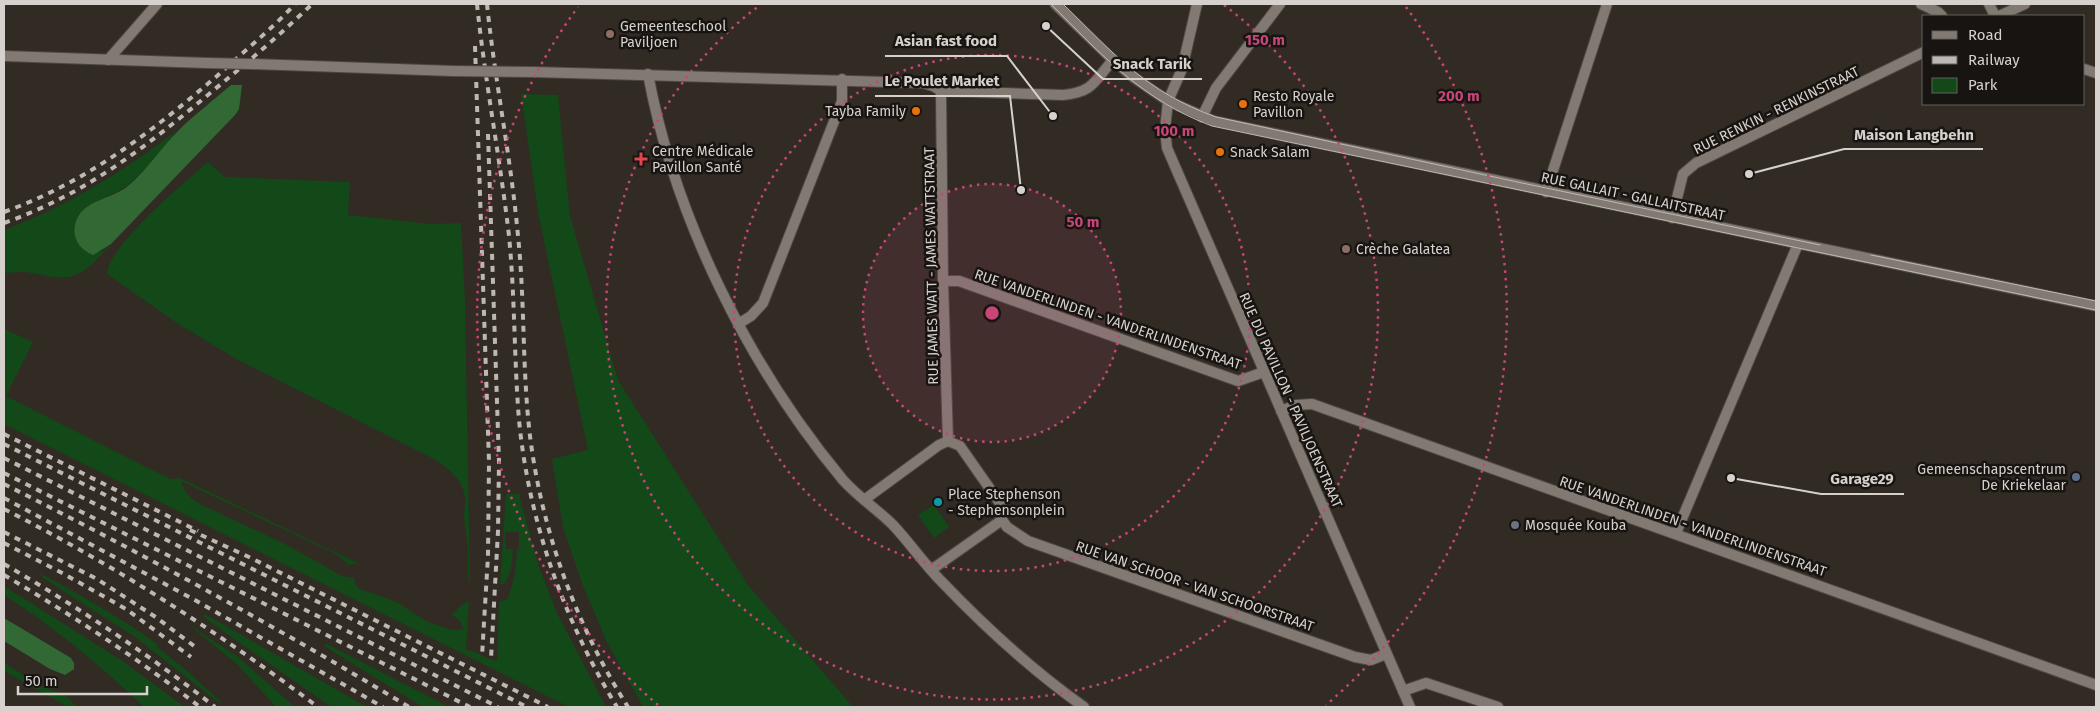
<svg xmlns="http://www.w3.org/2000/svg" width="2100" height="711" font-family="'Fira Sans',sans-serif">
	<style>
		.green { fill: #134818 }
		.forest { fill: #326834 }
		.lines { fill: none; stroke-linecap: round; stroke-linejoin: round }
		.minor-casing { stroke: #4e4843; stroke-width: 12 }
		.tertiary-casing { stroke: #4e4843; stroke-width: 12 }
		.minor { stroke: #827a72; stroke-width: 10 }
		.tertiary { stroke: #827a72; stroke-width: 10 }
		.tram { stroke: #bdb8b3; stroke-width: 1 }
		.rail { stroke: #bdb8b3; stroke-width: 4; stroke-dasharray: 6 6; stroke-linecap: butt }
		.tertiary-bridge-casing { stroke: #4e4843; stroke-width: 12; stroke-linecap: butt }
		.tertiary-bridge { stroke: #827a72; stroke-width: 10 }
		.ring { fill: none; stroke: #c74678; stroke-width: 2.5; stroke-dasharray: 2.5 5 }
		.education-dot { fill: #8d6e63; stroke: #171411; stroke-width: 2 }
		.food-dot { fill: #e8710a; stroke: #171411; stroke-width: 2 }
		.health-dot { fill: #e0444e; stroke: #171411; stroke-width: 2 }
		.service-dot { fill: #5c6f8a; stroke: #171411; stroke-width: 2 }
		.culture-dot { fill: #0f9aa8; stroke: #171411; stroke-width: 2 }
		.worship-dot { fill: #6b7280; stroke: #171411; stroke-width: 2 }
		.labels { text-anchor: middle; stroke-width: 5; stroke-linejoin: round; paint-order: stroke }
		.poi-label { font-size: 14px; fill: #d6d1cd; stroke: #171411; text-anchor: start }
		.street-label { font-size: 14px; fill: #d6d1cd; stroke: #171411 }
		.centre { fill: #c74678; stroke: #171411; stroke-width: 2.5 }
		.ring-label { font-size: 15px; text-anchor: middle; font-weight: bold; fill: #c74678; stroke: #171411; stroke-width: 5; stroke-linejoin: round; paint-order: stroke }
		.leader { fill: none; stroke: #d6d1cd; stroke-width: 2 }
		.callout-dot { fill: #d6d1cd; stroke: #171411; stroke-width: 2 }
		.callout-label { font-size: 15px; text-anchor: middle; font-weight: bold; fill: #d6d1cd; stroke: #171411; stroke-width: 5; stroke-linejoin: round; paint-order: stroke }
	</style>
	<rect width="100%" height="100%" fill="#312b24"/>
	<!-- green -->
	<path class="green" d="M521 94 558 95 570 216 618 380 748 585 853 707H643L607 642 583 586 563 527 552 459 588 450 538 212Z
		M178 130 153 161 126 187 88 207 101 252 111 244C101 255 92 266 80 273 64 282 48 275 31 273 22 271 13 273 4 273V230C70 205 122 172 178 130Z
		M208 162 225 177 350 182 348 215 430 224 461 223 465 301 470 584C466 575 469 563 468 553 468 540 464 527 464 514 464 509 466 504 465 499 464 480 450 470 436 460L238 360 177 323 107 274C107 247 186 181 208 162Z
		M4 329 33 342 6 396 144 466 171 479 180 478 358 563 349 565 336 554 181 481C185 493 189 497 200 504L287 545 342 576 354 578 355 584 360 589 397 602 426 621 452 630 463 629 460 621 452 615 460 606 469 601 466 650C477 651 485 659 497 660L499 602 508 599 515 573 517 549H519V532H505L506 549H513C512 562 512 573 504 584H500L506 494H519L538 564 556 611 606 707H569L4 424Z
		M934 505 949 527 934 538 918 515Z
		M40 573C80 595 120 617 157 644L156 646 185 669 221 702 219 703 135 637 43 578Z
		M4 586 121 660 185 707H144C101 666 54 627 4 595Z
		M205 614 367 707H331L203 617Z
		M184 621 238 657 295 707H276L238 665Z
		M325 643 449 707H423L324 646Z
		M4 663 43 687 64 694 77 707H68L4 671Z"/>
	<!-- forest -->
	<path class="forest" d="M231 85H242L239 109 235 115 111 244 93 255C78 249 70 235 77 219 85 200 114 198 128 186 147 170 161 148 179 130 195 114 214 100 231 85Z
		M4 618 71 658 74 663V669L65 675 50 669 4 641Z"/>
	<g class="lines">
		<!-- minor casing -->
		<g class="minor-casing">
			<path id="minor" d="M1055 4 1113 60
				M1197 4 1182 69 1168 101 1214 121 2096 306
				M1921 4 1938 12 1942 16
				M1989 4 1995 16
				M1999 16 2025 4
				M108 60 157 4
				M2084 69 2096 73
				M648 74C675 219 749 367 843 480 858 497 877 509 893 525 910 543 924 564 942 582 986 628 1032 670 1084 707
				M941 91 943 281 948 441
				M1202 117 1216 88 1280 4
				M1546 192 1607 4
				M1672 218 1683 174 1696 163 1924 52
				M943 281H959L1238 381 1264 372
				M738 324 751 316 763 303 842 101V79
				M1281 411 1296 405 1312 404 2096 685
				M864 500 939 445 948 441 960 446 1002 506V520
				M1002 520 1007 527 1028 541 1355 657 1371 660 1386 654
				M1676 533 1798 244
				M931 570 1002 520
				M1403 691 1426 683 1498 707"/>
		</g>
		<!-- tertiary casing -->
		<g class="tertiary-casing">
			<path id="tertiary" d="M4 56 207 63
				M251 64 453 71
				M534 72 922 83 933 86 941 91 1063 95C1094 92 1094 81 1113 60L1133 77 1168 101 1165 129 1167 148 1410 707"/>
		</g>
		<!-- minor -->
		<use href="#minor" class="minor"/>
		<!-- tertiary -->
		<use href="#tertiary" class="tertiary"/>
		<!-- tram -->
		<path class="tram" d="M1051 4C1102 55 1142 100 1212 126L2096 310
			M1063 4C1114 54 1146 92 1216 117L1522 183 1820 245
			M1871 255 2096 301"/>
		<!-- rail -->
		<path class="rail" d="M477 4C485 81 500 158 509 236 515 297 514 359 519 420 529 523 564 620 617 707
			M487 4C495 82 511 158 518 236 525 302 522 369 530 436 542 532 576 625 628 707
			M475 46 489 462 488 556 482 656
			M488 134 499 462 498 531 491 659
			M4 212C87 182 150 133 217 76 243 52 271 30 295 4
			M4 223C88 193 147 146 215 89 248 62 281 34 312 4
			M4 434 198 531
			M4 444 527 707
			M4 458 498 707
			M4 473 470 707
			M4 484C141 553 277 627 409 707
			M4 498 193 599 383 707
			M4 509C116 566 218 632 318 707
			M190 530 251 558 548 707
			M4 532 97 579 157 618 198 649
			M4 543 64 574 126 609 191 657
			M4 564C78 607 148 654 215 707
			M4 575C72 615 137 658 200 707"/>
		<!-- tertiary-bridge casing -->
		<g class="tertiary-bridge-casing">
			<path id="tertiary-bridge" d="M207 63 251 64
				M453 71 534 72"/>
		</g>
		<!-- tertiary-bridge -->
		<use href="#tertiary-bridge" class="tertiary-bridge"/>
	</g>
	<!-- distance rings -->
	<circle cx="992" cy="313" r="129" fill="#c74678" fill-opacity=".12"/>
	<g class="ring">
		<circle cx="992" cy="313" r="129"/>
		<circle cx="992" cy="313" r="258"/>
		<path d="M1224 5A386 386 0 1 1 760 5"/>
		<path d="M658 705A515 515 0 0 1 578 7M1406 7A515 515 0 0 1 1326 705"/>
	</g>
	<!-- markers -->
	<g class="education-dot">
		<circle cx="610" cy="34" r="5"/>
		<circle cx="1346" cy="249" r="5"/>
	</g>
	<g class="food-dot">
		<circle cx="1243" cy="104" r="5"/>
		<circle cx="916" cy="111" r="5"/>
		<circle cx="1220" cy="152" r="5"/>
	</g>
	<path class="health-dot" d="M638.5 151.5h5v5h5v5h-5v5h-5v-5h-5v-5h5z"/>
	<circle class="service-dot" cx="2076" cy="477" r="5"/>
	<circle class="culture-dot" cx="938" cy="502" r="5"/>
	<circle class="worship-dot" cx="1515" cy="525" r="5"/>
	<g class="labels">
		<!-- poi labels -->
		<g class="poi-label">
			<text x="620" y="31">Gemeenteschool<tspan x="620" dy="16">Paviljoen</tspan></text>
			<text x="1253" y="101">Resto Royale<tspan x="1253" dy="16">Pavillon</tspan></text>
			<text x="906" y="116" text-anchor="end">Tayba Family</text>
			<text x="652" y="156">Centre Médicale<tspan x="652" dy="16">Pavillon Santé</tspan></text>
			<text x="1230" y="157">Snack Salam</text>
			<text x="1356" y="254">Crèche Galatea</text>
			<text x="2066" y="474" text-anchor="end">Gemeenschapscentrum<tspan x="2066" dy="16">De Kriekelaar</tspan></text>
			<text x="948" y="499">Place Stephenson<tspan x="948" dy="16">- Stephensonplein</tspan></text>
			<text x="1525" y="530">Mosquée Kouba</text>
		</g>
		<!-- street labels -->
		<g class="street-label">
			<text transform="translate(1776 110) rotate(-26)" y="5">RUE RENKIN - RENKINSTRAAT</text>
			<text transform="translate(1633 196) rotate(12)" y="5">RUE GALLAIT - GALLAITSTRAAT</text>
			<text transform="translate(931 266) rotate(-91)" y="5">RUE JAMES WATT - JAMES WATTSTRAAT</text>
			<text transform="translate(1108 319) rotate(19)" y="5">RUE VANDERLINDEN - VANDERLINDENSTRAAT</text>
			<text transform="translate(1291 400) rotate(66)" y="5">RUE DU PAVILLON - PAVILJOENSTRAAT</text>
			<text transform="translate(1693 526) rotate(19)" y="5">RUE VANDERLINDEN - VANDERLINDENSTRAAT</text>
			<text transform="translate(1195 586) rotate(19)" y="5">RUE VAN SCHOOR - VAN SCHOORSTRAAT</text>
		</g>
	</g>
	<circle cx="992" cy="313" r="8" class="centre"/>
	<g class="ring-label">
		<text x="1265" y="45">150 m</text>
		<text x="1459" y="101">200 m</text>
		<text x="1174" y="136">100 m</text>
		<text x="1083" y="227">50 m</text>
	</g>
	<!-- callouts -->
	<path class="leader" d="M1053 116L1007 56H885M1046 26L1103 79H1202M1021 190L1010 96H875M1749 174L1844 149H1983M1731 478L1821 494H1904"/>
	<g class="callout-dot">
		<circle cx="1053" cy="116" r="5"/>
		<circle cx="1046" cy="26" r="5"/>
		<circle cx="1021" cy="190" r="5"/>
		<circle cx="1749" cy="174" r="5"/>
		<circle cx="1731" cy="478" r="5"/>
	</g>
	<g class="callout-label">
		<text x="946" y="46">Asian fast food</text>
		<text x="1152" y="69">Snack Tarik</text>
		<text x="942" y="86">Le Poulet Market</text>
		<text x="1914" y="140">Maison Langbehn</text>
		<text x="1862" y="484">Garage29</text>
	</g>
	<!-- border -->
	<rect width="2100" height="711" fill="none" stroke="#d6d1cd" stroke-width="10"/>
	<!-- legend -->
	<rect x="1922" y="15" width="162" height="90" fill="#171411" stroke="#63605c"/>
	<rect x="1932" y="31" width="25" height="8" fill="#827a72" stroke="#63605c"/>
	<text x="1968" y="40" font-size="15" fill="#d6d1cd">Road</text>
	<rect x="1932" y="56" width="25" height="8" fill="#bdb8b3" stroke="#63605c"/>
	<text x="1968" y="65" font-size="15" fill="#d6d1cd">Railway</text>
	<rect x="1932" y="78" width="25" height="15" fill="#134818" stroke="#63605c"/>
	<text x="1968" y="90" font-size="15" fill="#d6d1cd">Park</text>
	<!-- scale -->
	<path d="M18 686v8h129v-8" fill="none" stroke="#d6d1cd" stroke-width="2.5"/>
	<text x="25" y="686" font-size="15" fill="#d6d1cd" stroke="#171411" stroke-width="4" paint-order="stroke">50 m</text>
</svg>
